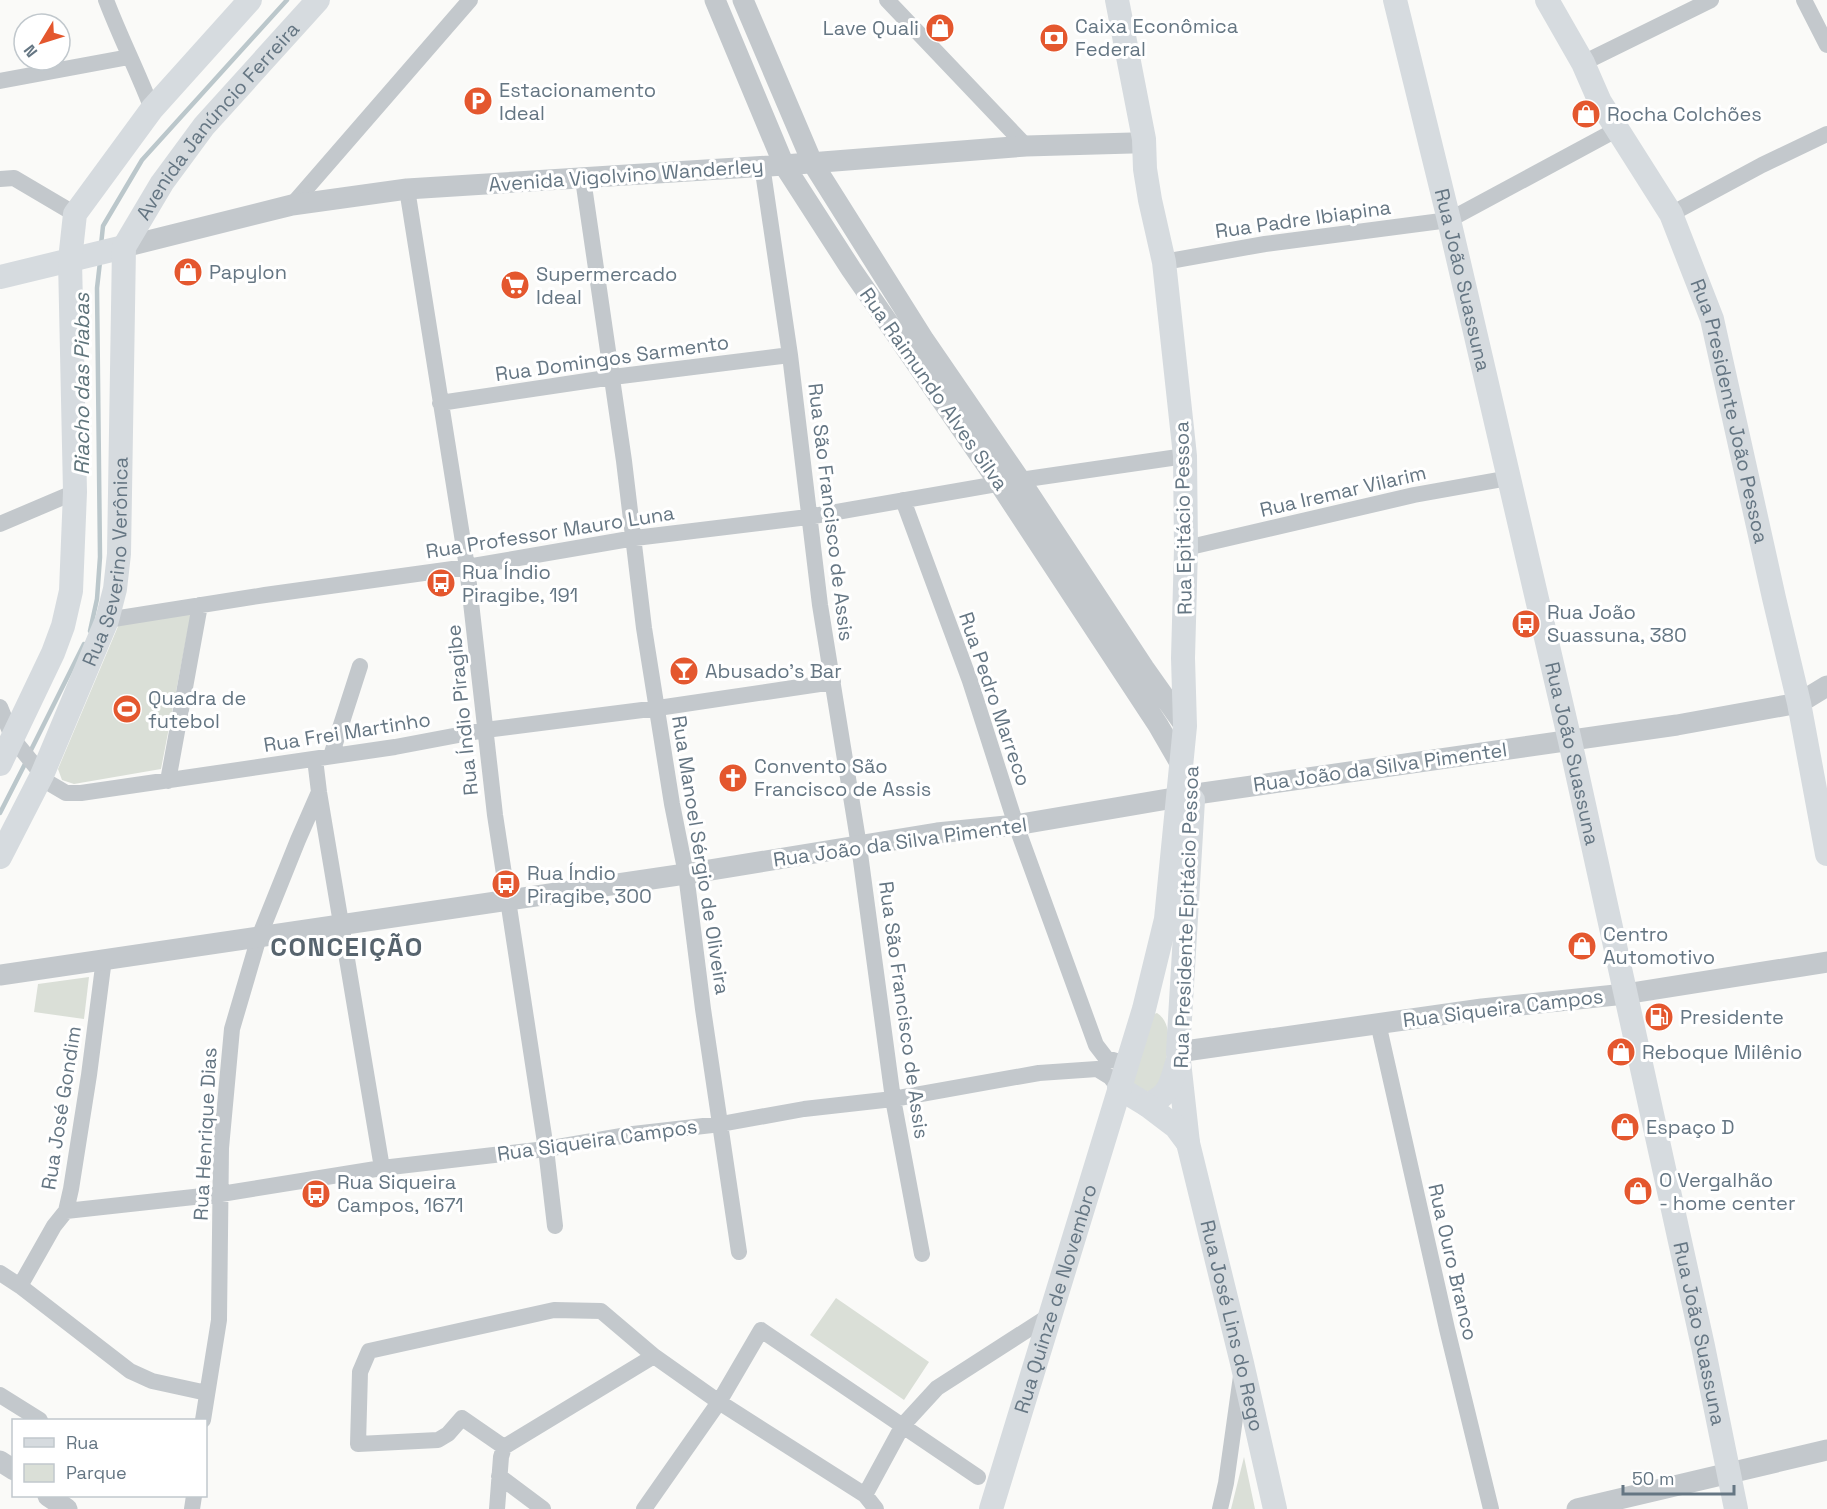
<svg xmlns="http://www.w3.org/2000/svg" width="1827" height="1509" font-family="'Space Grotesk',sans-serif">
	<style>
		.green { fill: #dadfd7 }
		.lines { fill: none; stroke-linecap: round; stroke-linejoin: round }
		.stream { stroke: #bbc7cb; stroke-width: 4.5 }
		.minor { stroke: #c3c8cc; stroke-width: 16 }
		.tertiary { stroke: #c3c8cc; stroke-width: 21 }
		.secondary { stroke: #d6dbdf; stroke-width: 24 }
		.labels { text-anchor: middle; stroke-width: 6; stroke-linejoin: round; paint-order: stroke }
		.poi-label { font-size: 20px; fill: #657683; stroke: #fff; text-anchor: start }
		.street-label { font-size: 20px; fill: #657683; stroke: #fff }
		.water-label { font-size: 21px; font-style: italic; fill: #60757c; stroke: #fff }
		.district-label { font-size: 26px; font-weight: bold; letter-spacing: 1.5px; fill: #57646e; stroke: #fff }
	</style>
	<rect width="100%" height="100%" fill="#fafaf8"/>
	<!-- green -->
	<path class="green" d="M191 614 161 769 74 784 62 780 58 769 119 624Z
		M89 977 84 1019 34 1012 38 984Z
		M1157 1013C1180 1028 1163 1074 1155 1094L1134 1087 1133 1064 1151 1015Z
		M836 1298 929 1362 904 1400 810 1335Z
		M1244 1457 1255 1509H1231Z"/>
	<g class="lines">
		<!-- stream -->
		<path class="stream" d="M101 245 103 226 142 160 287 0
			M90 631 97 599 100 557 97 288 100 262
			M29 754 84 644
			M0 813 26 762"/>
		<!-- minor -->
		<path class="minor" d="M106 0C120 37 138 72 152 109
			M887 0 1026 146
			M1804 0 1827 45
			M1583 63 1711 0
			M0 81 129 57
			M762 165 790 355 820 605 859 846 893 1099 922 1254
			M0 179 14 178 75 214
			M583 179 624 461 644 628 672 804 686 874 703 1009 739 1252
			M407 189 467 567 495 815 546 1149 555 1226
			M292 205 470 0
			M1671 214 1762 165 1827 134
			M1164 262 1265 244 1449 220 1616 130
			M440 403 613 377 790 355
			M903 500 970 681 1016 825 1096 1045 1106 1058 1126 1064
			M0 524 75 492
			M1186 548 1414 495 1509 478
			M107 620 265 595 467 567 635 538 808 517 1020 480 1185 456
			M0 707 13 739 49 783 66 793H81L395 747 485 730 658 708 833 682
			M331 756 360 666
			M315 759 319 792 382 1168
			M168 781 200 605
			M1378 1023 1447 1329 1491 1509
			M66 1211 221 1194 382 1168 546 1149 633 1134 721 1124 804 1109 893 1099 1039 1073 1097 1069 1110 1077 1119 1088
			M0 1273 20 1286 130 1371 152 1381 207 1393
			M20 1286 54 1226 66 1211 71 1189 89 1075 104 959
			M0 1395 40 1420
			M203 1420 219 1320 221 1148 232 1029 259 937 298 840 319 792
			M504 1447 462 1418 448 1434 438 1440 358 1444 360 1372 369 1351 554 1310 601 1311 654 1356 719 1402 865 1495 876 1509
			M499 1476 543 1509
			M865 1495 903 1425 937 1388 1052 1314
			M192 1509 194 1496
			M497 1509 501 1457 504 1447 654 1356
			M644 1509 719 1402 761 1330 978 1477
			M1220 1509 1226 1483 1241 1376"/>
		<!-- tertiary -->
		<path class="tertiary" d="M715 0 784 165 851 269 999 483 1158 725 1180 763
			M743 0 812 162 924 340 1020 480 1144 668 1185 726
			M124 247 292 205 407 189 784 165 1026 146 1132 143
			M0 975 692 873 937 833 1016 825 1203 793 1677 725 1799 703 1827 686
			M1178 1052 1482 1009 1625 994 1827 962
			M0 1461 14 1470
			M48 1496 67 1509
			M1577 1509 1827 1450"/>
		<!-- secondary -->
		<g class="secondary">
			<path id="s1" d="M1395 0 1449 220 1570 741 1703 1346 1736 1509"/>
			<path id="s2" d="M1547 0 1583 63 1600 102 1671 214 1712 319 1774 598 1799 703 1827 854"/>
			<path d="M0 277 124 247"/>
			<path d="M0 764 53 653 63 626 71 591 75 492 70 260 75 214 152 109 250 0"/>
			<path id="s3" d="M1193 800 1178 1052 1188 1143 1242 1363 1275 1509"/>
			<path id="s4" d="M0 857 42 775 107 620 115 589 119 554 124 247 162 183 204 126 318 0"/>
			<path d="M1119 1088 1147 1105C1170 1095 1170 1086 1177 1063"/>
			<path d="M1147 1105 1176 1127 1188 1143"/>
			<path id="s5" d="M991 1509 1144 1009 1166 919 1185 726 1183 658 1186 548 1185 456 1164 262 1150 200 1145 169 1144 139 1117 0"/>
		</g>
	</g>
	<!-- icons -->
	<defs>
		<g id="shop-disc" transform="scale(1.5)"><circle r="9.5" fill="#e4572e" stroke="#fff"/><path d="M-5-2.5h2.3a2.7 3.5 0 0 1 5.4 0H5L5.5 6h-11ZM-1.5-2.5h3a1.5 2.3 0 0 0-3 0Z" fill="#fff"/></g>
		<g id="bank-disc" transform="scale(1.5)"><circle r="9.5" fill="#e4572e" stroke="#fff"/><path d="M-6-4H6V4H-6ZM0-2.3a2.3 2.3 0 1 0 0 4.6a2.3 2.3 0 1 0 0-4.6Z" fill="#fff"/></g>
		<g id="parking-disc" transform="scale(1.5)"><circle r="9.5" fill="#e4572e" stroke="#fff"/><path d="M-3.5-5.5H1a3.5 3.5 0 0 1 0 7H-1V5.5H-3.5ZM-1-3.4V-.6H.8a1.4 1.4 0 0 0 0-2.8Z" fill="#fff"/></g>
		<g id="supermarket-disc" transform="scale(1.5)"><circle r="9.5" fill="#e4572e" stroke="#fff"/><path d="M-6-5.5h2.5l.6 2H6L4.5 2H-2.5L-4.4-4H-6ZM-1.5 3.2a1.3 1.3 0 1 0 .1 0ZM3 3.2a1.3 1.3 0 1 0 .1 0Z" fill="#fff"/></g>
		<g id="bus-disc" transform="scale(1.5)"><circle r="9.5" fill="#e4572e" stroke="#fff"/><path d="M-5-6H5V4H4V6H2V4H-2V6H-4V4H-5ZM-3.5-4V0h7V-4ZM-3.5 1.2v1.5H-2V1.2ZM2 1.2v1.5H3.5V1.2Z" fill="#fff"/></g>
		<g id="bar-disc" transform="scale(1.5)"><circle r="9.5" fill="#e4572e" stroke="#fff"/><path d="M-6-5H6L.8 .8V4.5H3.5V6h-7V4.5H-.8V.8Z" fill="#fff"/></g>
		<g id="stadium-disc" transform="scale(1.5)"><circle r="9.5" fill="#e4572e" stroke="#fff"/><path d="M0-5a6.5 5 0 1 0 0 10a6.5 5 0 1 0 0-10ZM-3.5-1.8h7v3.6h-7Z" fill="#fff"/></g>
		<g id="church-disc" transform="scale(1.5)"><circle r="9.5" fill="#e4572e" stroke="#fff"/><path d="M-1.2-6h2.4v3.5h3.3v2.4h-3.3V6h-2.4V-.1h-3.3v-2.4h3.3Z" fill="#fff"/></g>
		<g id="fuel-disc" transform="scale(1.5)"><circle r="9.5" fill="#e4572e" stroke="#fff"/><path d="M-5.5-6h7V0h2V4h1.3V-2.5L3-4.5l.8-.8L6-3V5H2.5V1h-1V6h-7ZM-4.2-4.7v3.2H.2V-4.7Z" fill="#fff"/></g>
	</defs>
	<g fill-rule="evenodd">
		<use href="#shop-disc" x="940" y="28"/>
		<use href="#bank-disc" x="1054" y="38"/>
		<use href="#parking-disc" x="478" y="101"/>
		<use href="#shop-disc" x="1586" y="114"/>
		<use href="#shop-disc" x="188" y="272"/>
		<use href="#supermarket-disc" x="515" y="285"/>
		<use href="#bus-disc" x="441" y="583"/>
		<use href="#bus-disc" x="1526" y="624"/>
		<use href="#bar-disc" x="684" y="671"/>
		<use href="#stadium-disc" x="127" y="709"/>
		<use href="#church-disc" x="733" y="778"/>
		<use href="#bus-disc" x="506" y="884"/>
		<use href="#shop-disc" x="1582" y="946"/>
		<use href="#fuel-disc" x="1659" y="1017"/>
		<use href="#shop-disc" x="1621" y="1052"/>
		<use href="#shop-disc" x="1625" y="1127"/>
		<use href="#shop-disc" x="1638" y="1191"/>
		<use href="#bus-disc" x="316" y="1194"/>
	</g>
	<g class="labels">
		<!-- poi labels -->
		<g class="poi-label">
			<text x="1075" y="33">Caixa Econômica<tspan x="1075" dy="23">Federal</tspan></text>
			<text x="919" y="35" text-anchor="end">Lave Quali</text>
			<text x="499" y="97">Estacionamento<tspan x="499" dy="23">Ideal</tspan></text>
			<text x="1607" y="121">Rocha Colchões</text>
			<text x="209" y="279">Papylon</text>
			<text x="536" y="281">Supermercado<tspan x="536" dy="23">Ideal</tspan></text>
			<text x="462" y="579">Rua Índio<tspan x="462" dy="23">Piragibe, 191</tspan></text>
			<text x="1547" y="619">Rua João<tspan x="1547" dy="23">Suassuna, 380</tspan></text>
			<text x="705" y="678">Abusado's Bar</text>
			<text x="148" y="705">Quadra de<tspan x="148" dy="23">futebol</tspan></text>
			<text x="754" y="773">Convento São<tspan x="754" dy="23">Francisco de Assis</tspan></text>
			<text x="527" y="880">Rua Índio<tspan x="527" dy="23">Piragibe, 300</tspan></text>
			<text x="1603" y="941">Centro<tspan x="1603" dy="23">Automotivo</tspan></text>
			<text x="1680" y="1024">Presidente</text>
			<text x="1642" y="1059">Reboque Milênio</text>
			<text x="1646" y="1134">Espaço D</text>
			<text x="1659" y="1187">O Vergalhão<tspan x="1659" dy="23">- home center</tspan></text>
			<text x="337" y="1189">Rua Siqueira<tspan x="337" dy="23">Campos, 1671</tspan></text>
		</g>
		<!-- street labels -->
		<g class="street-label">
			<text dy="7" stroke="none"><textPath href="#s4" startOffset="792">Avenida Janúncio Ferreira</textPath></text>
			<text transform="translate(626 175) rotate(-4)" y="7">Avenida Vigolvino Wanderley</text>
			<text transform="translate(1303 219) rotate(-8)" y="7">Rua Padre Ibiapina</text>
			<text dy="7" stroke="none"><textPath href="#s1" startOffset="288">Rua João Suassuna</textPath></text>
			<text transform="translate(612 358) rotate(-8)" y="7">Rua Domingos Sarmento</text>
			<text transform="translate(934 389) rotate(55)" y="7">Rua Raimundo Alves Silva</text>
			<text dy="7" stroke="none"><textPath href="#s2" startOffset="454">Rua Presidente João Pessoa</textPath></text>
			<text transform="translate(1343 491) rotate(-13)" y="7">Rua Iremar Vilarim</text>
			<text transform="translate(831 512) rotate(83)" y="7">Rua São Francisco de Assis</text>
			<text transform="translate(1183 518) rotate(-91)" y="7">Rua Epitácio Pessoa</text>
			<text transform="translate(550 532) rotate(-9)" y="7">Rua Professor Mauro Luna</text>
			<text dy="7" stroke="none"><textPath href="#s4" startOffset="318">Rua Severino Verônica</textPath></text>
			<text transform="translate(995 699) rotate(71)" y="7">Rua Pedro Marreco</text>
			<text transform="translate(462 710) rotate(-96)" y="7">Rua Índio Piragibe</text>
			<text transform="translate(347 732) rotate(-9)" y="7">Rua Frei Martinho</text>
			<text dy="7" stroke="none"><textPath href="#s1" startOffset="774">Rua João Suassuna</textPath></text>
			<text transform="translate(1380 767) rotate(-8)" y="7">Rua João da Silva Pimentel</text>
			<text transform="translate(900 842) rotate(-8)" y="7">Rua João da Silva Pimentel</text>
			<text transform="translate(701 855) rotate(81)" y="7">Rua Manoel Sérgio de Oliveira</text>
			<text transform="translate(1186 917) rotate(-88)" y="7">Rua Presidente Epitácio Pessoa</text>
			<text transform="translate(1503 1008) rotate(-7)" y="7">Rua Siqueira Campos</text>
			<text transform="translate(904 1010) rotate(82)" y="7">Rua São Francisco de Assis</text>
			<text transform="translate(61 1108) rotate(-81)" y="7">Rua José Gondim</text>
			<text transform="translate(205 1134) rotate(-87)" y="7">Rua Henrique Dias</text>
			<text transform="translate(597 1140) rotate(-8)" y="7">Rua Siqueira Campos</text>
			<text transform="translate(1453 1262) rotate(77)" y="7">Rua Ouro Branco</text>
			<text dy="7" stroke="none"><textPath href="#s5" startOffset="220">Rua Quinze de Novembro</textPath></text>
			<text dy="7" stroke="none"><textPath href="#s3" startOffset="532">Rua José Lins do Rego</textPath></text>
			<text dy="7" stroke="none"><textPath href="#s1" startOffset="1368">Rua João Suassuna</textPath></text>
		</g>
		<!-- water labels -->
		<g class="water-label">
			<text transform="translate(82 384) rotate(-90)" y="7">Riacho das Piabas</text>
		</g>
		<!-- district labels -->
		<g class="district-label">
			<text x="347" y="956">CONCEIÇÃO</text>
		</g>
	</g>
	<!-- legend -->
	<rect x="12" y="1419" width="195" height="78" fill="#ffffff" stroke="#c1c8cd" stroke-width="1.5"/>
	<rect x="24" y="1438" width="30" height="9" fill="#d6dbdf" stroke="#c1c8cd" stroke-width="1.5"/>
	<text x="66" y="1449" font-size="18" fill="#657683">Rua</text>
	<rect x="24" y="1464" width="30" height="18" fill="#dadfd7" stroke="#c1c8cd" stroke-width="1.5"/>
	<text x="66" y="1479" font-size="18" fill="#657683">Parque</text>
	<!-- north arrow -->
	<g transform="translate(42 42) rotate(232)"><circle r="28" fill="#ffffff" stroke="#c1c8cd" stroke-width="1.5"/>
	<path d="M0-4.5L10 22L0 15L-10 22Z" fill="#e4572e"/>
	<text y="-9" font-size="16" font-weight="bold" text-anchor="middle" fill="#657683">N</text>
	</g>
	<!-- scale -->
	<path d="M1623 1485v9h111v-9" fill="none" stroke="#657683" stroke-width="3"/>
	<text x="1632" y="1485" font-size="18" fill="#657683" stroke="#ffffff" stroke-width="4.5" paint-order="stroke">50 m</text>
</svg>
